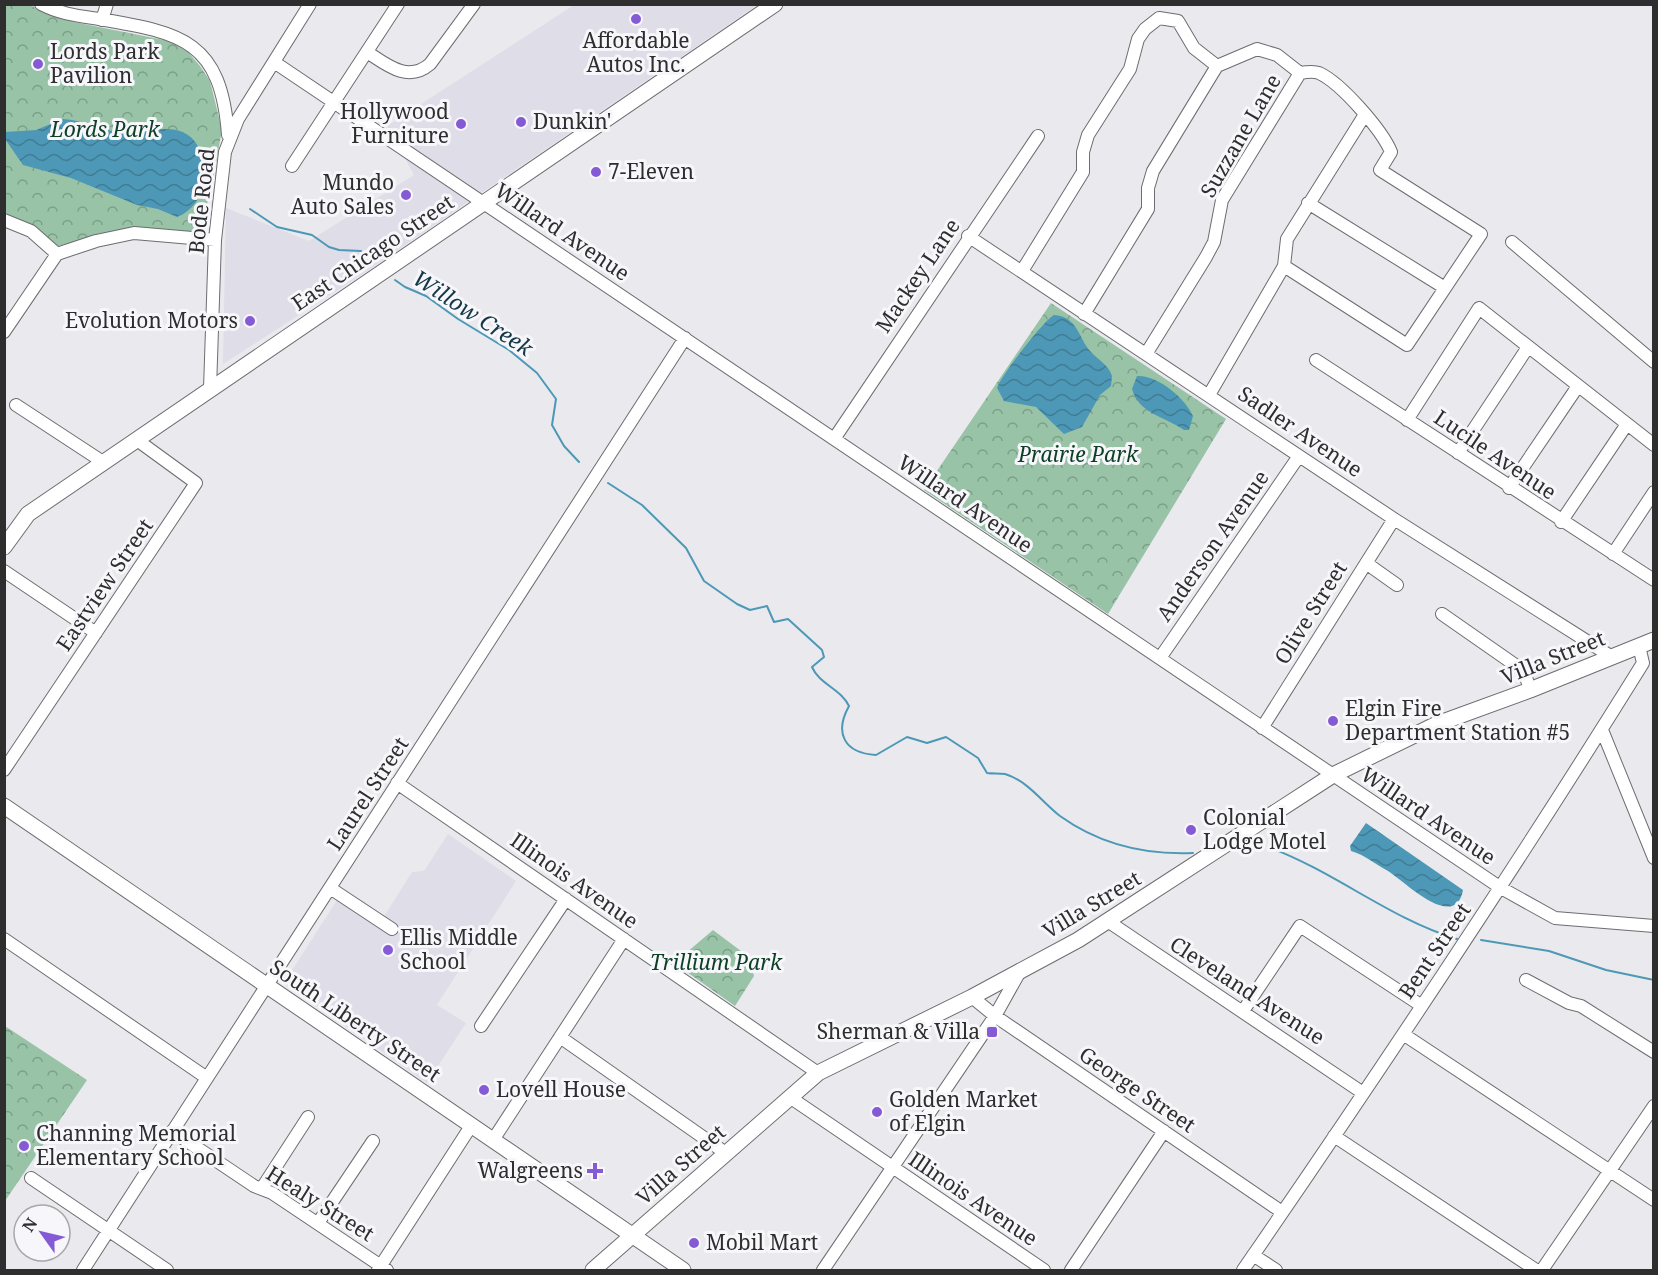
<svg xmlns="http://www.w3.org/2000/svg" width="1658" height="1275" font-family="'Noto Serif',serif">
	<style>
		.built { fill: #dedde8 }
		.park { fill: url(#park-crowns) }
		.water { fill: url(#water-waves) }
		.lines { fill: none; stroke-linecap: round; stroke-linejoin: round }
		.stream { stroke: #4c98b6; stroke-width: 2 }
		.minor-casing { stroke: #6d6c70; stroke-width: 14 }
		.major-casing { stroke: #6d6c70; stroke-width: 17 }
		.minor { stroke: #fff; stroke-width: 12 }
		.major { stroke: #fff; stroke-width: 15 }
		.poi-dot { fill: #855bd5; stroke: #f7f7fb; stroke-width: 2 }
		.labels { text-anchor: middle; stroke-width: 6; stroke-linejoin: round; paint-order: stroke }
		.poi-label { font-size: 21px; fill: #2e2e2f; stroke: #f7f7fb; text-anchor: start }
		.park-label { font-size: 21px; font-style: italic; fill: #0e4026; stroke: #f7f7fb }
		.street-label { font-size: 21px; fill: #2e2e2f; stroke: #f7f7fb }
		.water-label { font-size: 22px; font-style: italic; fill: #143845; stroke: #f7f7fb }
	</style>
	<defs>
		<pattern id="park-crowns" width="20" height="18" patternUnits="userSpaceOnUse" patternTransform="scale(1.5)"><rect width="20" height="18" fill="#98c3a7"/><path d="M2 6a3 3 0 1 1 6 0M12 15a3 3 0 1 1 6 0" fill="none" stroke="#7c9f88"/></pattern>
		<pattern id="water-waves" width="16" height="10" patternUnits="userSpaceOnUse" patternTransform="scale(1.5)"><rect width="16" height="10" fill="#4c98b6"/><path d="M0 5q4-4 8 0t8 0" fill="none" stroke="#407c94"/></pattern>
	</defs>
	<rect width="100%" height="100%" fill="#eaeaee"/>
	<!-- built -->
	<path class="built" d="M574 5H757L358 277 223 364 226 208 309 241 414 175 387 126Z
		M448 834 516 881 437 1005 466 1023 427 1083 284 983 344 889 383 918 412 872 424 871Z"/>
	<!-- park -->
	<path class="park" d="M4 5H29L74 22 169 41 188 52 200 66 210 81 222 130 210 195 198 230 188 232 130 228 58 246 5 214Z
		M1051 303 1226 419 1108 614 924 490Z
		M713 930 749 957 754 976 735 1006 684 970 686 953Z
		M5 1026 87 1080 5 1201Z"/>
	<!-- water -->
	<path class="water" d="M63 119C83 120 101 131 121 132 150 134 184 116 200 150 204 159 206 172 204 182 201 197 193 211 177 217L158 209 137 205 71 178 23 165 5 139V132L36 130Z
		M1054 315C1078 317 1078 337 1090 351 1098 360 1108 364 1112 376L1111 386 1100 395 1082 427 1064 434 1036 407 1004 401 997 388C1000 377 1044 320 1054 315Z
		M1137 376C1158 375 1185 398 1193 416L1189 430H1184C1164 416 1139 414 1132 389Z
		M1366 823 1463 890C1455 933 1403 880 1388 871 1375 864 1365 855 1351 851L1350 846Z"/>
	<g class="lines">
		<!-- stream -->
		<path class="stream" d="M250 209 277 227 312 235 329 247 339 250 361 251 369 256
			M395 280 405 287 426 296 458 319 509 350 537 373 556 399 552 425 564 446 579 462
			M608 483 642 505 686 548 704 581 737 604 750 610 767 606 774 622 788 619 822 650 824 657 812 667C819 684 841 689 849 706 834 733 844 753 876 755L907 737 927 743 946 737 978 758 987 773C993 774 999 773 1005 774 1028 781 1042 802 1060 816 1099 844 1146 855 1193 853
			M1268 847C1334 871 1390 919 1457 939
			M1481 940 1549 951 1606 970 1654 980"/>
		<!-- minor casing -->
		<g class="minor-casing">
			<path id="minor" d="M41 4C60 14 79 16 99 19 183 33 221 41 228 135
				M102 20 107 4
				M367 52C387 65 408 83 430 64L474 4
				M274 62 1501 888 1555 918 1654 926
				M292 166 398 4
				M1308 203 1445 288
				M4 220 31 231 57 254 96 241 134 233 215 240
				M968 236 1394 519 1612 657
				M1512 242 1654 362
				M1284 266 1407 345 1481 234 1380 170 1391 152C1382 130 1341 83 1319 73 1314 71 1306 72 1300 73
				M1022 271 1083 172V152L1088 135 1130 69 1138 39 1145 29 1159 18 1178 21 1194 48 1217 66
				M1084 314 1148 209V188L1153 171 1217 66 1257 49 1277 55 1300 73
				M4 332 57 254
				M1146 354 1206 257 1214 242 1222 200 1300 73
				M1316 360 1654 580
				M210 389 215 240 225 152 238 119 310 4
				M1209 395 1284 266 1287 239 1364 116
				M16 405 103 462
				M1407 420 1479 308 1654 445
				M834 439 1038 136
				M1458 453 1528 347
				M1509 488 1578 386
				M1561 522 1627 424
				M1613 554 1654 492
				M1366 563 1397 585
				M4 571 96 633
				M1442 614 1518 667 1525 674 1530 690
				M1160 658 1299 456
				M1262 728 1394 519
				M1602 730 1654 858
				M4 770 196 483 137 440
				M397 783 818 1073
				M330 888 392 929
				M1109 922 1363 1093
				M4 939 207 1078
				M1526 980 1569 1003 1581 1006 1654 1052
				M972 997 995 1016 1282 1212
				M1243 1011 1300 926 1422 1006
				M481 1026 566 899
				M1403 1034 1654 1200
				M560 1037 727 1154
				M791 1098 1044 1270
				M172 1131 254 1186 272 1193 387 1270
				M1334 1136 1536 1270
				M493 1140 624 939
				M31 1178 167 1270
				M262 1188 308 1117
				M318 1223 373 1141
				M1253 1255 1276 1270
				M83 1270 685 338
				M378 1270 471 1126
				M823 1270 995 1016 1019 973
				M1071 1270 1164 1131
				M1243 1270C1380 1071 1515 869 1643 663L1639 646
				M1542 1270 1654 1106"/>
		</g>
		<!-- major casing -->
		<g class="major-casing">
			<path id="major" d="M4 547 28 514 775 4
				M4 806 683 1270
				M593 1270 818 1073 972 997 1078 940 1333 775 1437 724 1530 690 1654 640"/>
		</g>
		<!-- minor -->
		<use href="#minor" class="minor"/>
		<!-- major -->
		<use href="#major" class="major"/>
	</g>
	<!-- markers -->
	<g class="poi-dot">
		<circle cx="636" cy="19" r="6"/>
		<circle cx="38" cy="64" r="6"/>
		<circle cx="521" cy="122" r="6"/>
		<circle cx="461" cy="124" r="6"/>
		<circle cx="596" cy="172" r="6"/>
		<circle cx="406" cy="195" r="6"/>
		<circle cx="250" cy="321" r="6"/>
		<circle cx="1333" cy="721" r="6"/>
		<circle cx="1191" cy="830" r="6"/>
		<circle cx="388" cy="950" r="6"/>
		<rect x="986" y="1026" width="12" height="12" rx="3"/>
		<circle cx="484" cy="1090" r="6"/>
		<circle cx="877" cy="1112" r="6"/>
		<circle cx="24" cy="1146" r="6"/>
		<path d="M592 1162h6v6h6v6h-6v6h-6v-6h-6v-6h6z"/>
		<circle cx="694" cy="1243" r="6"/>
	</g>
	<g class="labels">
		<!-- poi labels -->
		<g class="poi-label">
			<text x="636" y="48" text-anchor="middle">Affordable<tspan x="636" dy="24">Autos Inc.</tspan></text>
			<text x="50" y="59">Lords Park<tspan x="50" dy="24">Pavilion</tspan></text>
			<text x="449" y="119" text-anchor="end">Hollywood<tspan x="449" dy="24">Furniture</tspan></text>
			<text x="533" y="129">Dunkin'</text>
			<text x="608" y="179">7-Eleven</text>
			<text x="394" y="190" text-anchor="end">Mundo<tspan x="394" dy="24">Auto Sales</tspan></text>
			<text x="238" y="328" text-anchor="end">Evolution Motors</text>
			<text x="1345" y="716">Elgin Fire<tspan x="1345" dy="24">Department Station #5</tspan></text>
			<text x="1203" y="825">Colonial<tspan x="1203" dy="24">Lodge Motel</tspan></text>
			<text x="400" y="945">Ellis Middle<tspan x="400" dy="24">School</tspan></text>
			<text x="980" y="1039" text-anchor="end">Sherman &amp; Villa</text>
			<text x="496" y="1097">Lovell House</text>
			<text x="889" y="1107">Golden Market<tspan x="889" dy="24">of Elgin</tspan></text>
			<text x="36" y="1141">Channing Memorial<tspan x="36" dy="24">Elementary School</tspan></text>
			<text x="583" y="1178" text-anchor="end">Walgreens</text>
			<text x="706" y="1250">Mobil Mart</text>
		</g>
		<!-- park labels -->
		<g class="park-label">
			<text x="105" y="137">Lords Park</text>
			<text x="1078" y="462">Prairie Park</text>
			<text x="716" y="970">Trillium Park</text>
		</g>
		<!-- street labels -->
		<g class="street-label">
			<text transform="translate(1241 136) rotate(-60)" y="7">Suzzane Lane</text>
			<text transform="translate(202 201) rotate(-84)" y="7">Bode Road</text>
			<text transform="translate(562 232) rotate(34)" y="7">Willard Avenue</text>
			<text transform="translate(373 253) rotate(-34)" y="7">East Chicago Street</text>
			<text transform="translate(918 276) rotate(-56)" y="7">Mackey Lane</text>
			<text transform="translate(1300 432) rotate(34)" y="7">Sadler Avenue</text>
			<text transform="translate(1495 455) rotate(34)" y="7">Lucile Avenue</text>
			<text transform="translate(965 504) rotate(34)" y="7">Willard Avenue</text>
			<text transform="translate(1213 546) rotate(-55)" y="7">Anderson Avenue</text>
			<text transform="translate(105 585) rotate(-56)" y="7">Eastview Street</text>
			<text transform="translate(1311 613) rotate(-58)" y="7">Olive Street</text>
			<text transform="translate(1553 658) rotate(-22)" y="7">Villa Street</text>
			<text transform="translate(368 794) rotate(-57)" y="7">Laurel Street</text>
			<text transform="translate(1428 816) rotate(34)" y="7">Willard Avenue</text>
			<text transform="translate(574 881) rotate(35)" y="7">Illinois Avenue</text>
			<text transform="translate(1092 905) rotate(-31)" y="7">Villa Street</text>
			<text transform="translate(1435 951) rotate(-56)" y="7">Bent Street</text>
			<text transform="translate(1247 991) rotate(33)" y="7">Cleveland Avenue</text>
			<text transform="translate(355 1021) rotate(34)" y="7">South Liberty Street</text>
			<text transform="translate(1137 1090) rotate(34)" y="7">George Street</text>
			<text transform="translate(681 1165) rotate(-41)" y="7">Villa Street</text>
			<text transform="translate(973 1199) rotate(34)" y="7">Illinois Avenue</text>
			<text transform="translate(320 1204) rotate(32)" y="7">Healy Street</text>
		</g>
		<!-- water labels -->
		<g class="water-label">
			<text transform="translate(473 313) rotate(33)" y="8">Willow Creek</text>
		</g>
	</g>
	<!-- border -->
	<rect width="1658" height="1275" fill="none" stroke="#2e2e2f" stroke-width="12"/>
	<!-- north arrow -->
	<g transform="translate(42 1233) rotate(304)"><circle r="28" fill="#f7f7fb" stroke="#a7a7a9" stroke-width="1.5"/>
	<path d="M0-4.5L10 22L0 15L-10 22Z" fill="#855bd5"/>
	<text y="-9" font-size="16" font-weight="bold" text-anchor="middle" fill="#2e2e2f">N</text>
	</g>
</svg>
